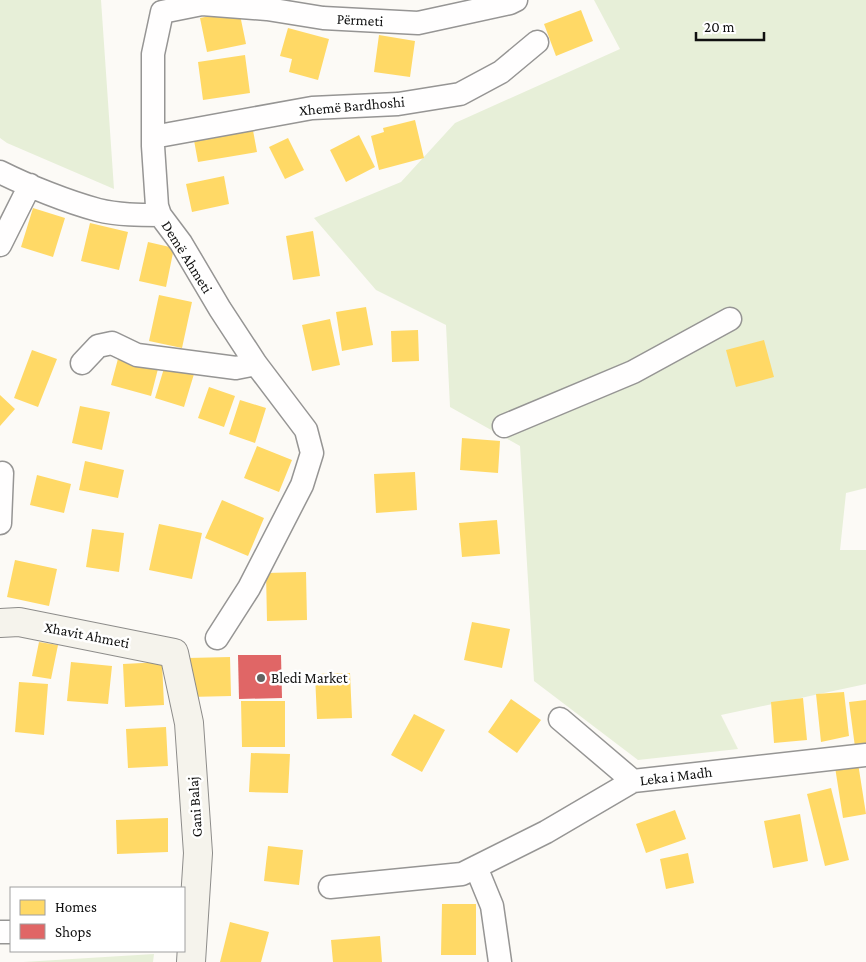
<svg xmlns="http://www.w3.org/2000/svg" width="866" height="962" font-family="'Crimson Pro',serif">
	<style>
		.green { fill: #e7efd8 }
		.homes { fill: #ffd966 }
		.shops { fill: #e06666 }
		.lines { fill: none; stroke-linecap: round; stroke-linejoin: round }
		.street-casing { stroke: #969594; stroke-width: 25 }
		.secondary-casing { stroke: #8d8c8a; stroke-width: 30 }
		.street { stroke: #fffefe; stroke-width: 22 }
		.secondary { stroke: #f5f3ec; stroke-width: 28 }
		.poi-dot { fill: #636260; stroke: #fff; stroke-width: 2 }
		.labels { text-anchor: middle; stroke-width: 5; stroke-linejoin: round; paint-order: stroke }
		.street-label { font-size: 15px; fill: #101010; stroke: #fff }
		.poi-label { font-size: 15px; fill: #101010; stroke: #fff; text-anchor: start }
	</style>
	<rect width="100%" height="100%" fill="#fcfaf6"/>
	<!-- green -->
	<path class="green" d="M0 0H101L114 189 7 143 0 138Z
		M594 0H866V488L846 493 840 550H866V684L721 715 738 749 638 760 534 681 520 446 450 407 446 325 376 290 314 218 401 182 455 123 620 49Z
		M154 954 153 962H23Z"/>
	<!-- homes -->
	<path class="homes" d="M239 10 246 44 207 52 200 18Z
		M581 10 593 41 556 56 544 24Z
		M288 28 329 39 318 80 289 72 292 59 280 56Z
		M379 35 415 41 410 77 374 72Z
		M245 55 250 93 203 100 198 62Z
		M415 120 424 158 379 170 371 136 384 132 383 128Z
		M252 125 257 152 198 162 193 135Z
		M359 135 375 167 346 182 330 150Z
		M288 138 304 170 285 179 269 147Z
		M224 176 229 204 192 212 186 184Z
		M33 208 65 218 53 257 21 247Z
		M90 223 128 232 119 270 81 261Z
		M313 231 320 276 293 280 286 236Z
		M148 242 174 248 166 287 139 281Z
		M159 295 192 302 182 348 149 341Z
		M366 307 373 345 342 351 336 312Z
		M330 319 340 365 312 371 302 325Z
		M418 330 419 361 392 362 391 331Z
		M764 340 774 377 736 387 726 350Z
		M32 350 57 359 38 407 14 398Z
		M119 355 159 365 151 396 111 385Z
		M165 365 194 374 184 407 155 398Z
		M209 387 235 396 224 427 198 418Z
		M0 395 15 409 0 426Z
		M240 400 266 408 255 443 229 434Z
		M80 406 110 412 102 450 72 443Z
		M462 438 500 441 498 473 460 470Z
		M257 446 292 460 279 492 244 478Z
		M85 461 124 470 118 498 79 490Z
		M415 472 417 510 376 513 374 474Z
		M37 475 71 484 64 513 30 505Z
		M222 500 264 518 248 556 205 538Z
		M497 520 500 554 462 557 459 523Z
		M159 524 202 533 192 579 149 570Z
		M92 529 124 533 119 572 86 567Z
		M15 560 57 569 49 606 7 597Z
		M306 572 307 620 267 621 266 573Z
		M472 622 510 629 502 668 464 660Z
		M39 642 58 645 51 679 32 676Z
		M230 657 231 696 189 697 188 658Z
		M71 662 112 666 108 704 67 701Z
		M162 662 164 705 125 707 123 664Z
		M350 673 352 718 317 719 315 674Z
		M19 682 48 684 44 735 15 732Z
		M844 692 849 736 821 742 816 694Z
		M803 698 807 740 774 743 771 702Z
		M511 699 541 720 517 753 488 732Z
		M866 700V745L855 747 849 702Z
		M241 701H285V747H242Z
		M414 714 445 730 422 772 391 755Z
		M166 727 168 766 128 768 126 729Z
		M251 753 290 754 288 793 249 792Z
		M858 763 866 814 843 818 835 767Z
		M831 788 849 860 825 866 807 794Z
		M675 810 686 839 646 853 636 824Z
		M800 814 808 861 773 868 764 821Z
		M168 818V852L117 854 116 820Z
		M268 846 303 850 299 885 264 881Z
		M688 853 694 883 666 889 660 859Z
		M442 904H476V955H441Z
		M230 922 269 932 261 962H220Z
		M380 936 382 962H333L331 940Z"/>
	<!-- shops -->
	<path class="shops" d="M238 655H281L282 698 239 699Z"/>
	<g class="lines">
		<!-- street casing -->
		<g class="street-casing">
			<path id="street" d="M153 137 312 108 398 104 460 94 501 72 537 42
				M0 172C28 186 68 202 98 210 118 215 140 215 160 215
				M0 245 30 185
				M82 363 98 346 112 343 137 355 236 368 256 364
				M504 426 633 372 730 319
				M0 523 2 473
				M217 638 249 588 302 485 312 453 306 430 256 364 220 309 181 243 160 215 157 206 153 146V54L162 12 202 4 267 9 323 18 418 23 510 3 516 0
				M560 719 633 781
				M476 867 492 906 500 962
				M330 887 462 874 546 832 633 781 866 755
				M0 932H11"/>
		</g>
		<!-- secondary casing -->
		<g class="secondary-casing">
			<path id="secondary" d="M0 623 19 622 174 653 189 723 198 853 191 962"/>
		</g>
		<!-- street -->
		<use href="#street" class="street"/>
		<!-- secondary -->
		<use href="#secondary" class="secondary"/>
	</g>
	<!-- markers -->
	<circle class="poi-dot" cx="261" cy="678" r="5"/>
	<g class="labels">
		<!-- street labels -->
		<g class="street-label">
			<text transform="translate(360 20) rotate(3)" y="5">Përmeti</text>
			<text transform="translate(352 106) rotate(-5)" y="5">Xhemë Bardhoshi</text>
			<text transform="translate(187 257) rotate(58)" y="5">Demë Ahmeti</text>
			<text transform="translate(87 635) rotate(11)" y="5">Xhavit Ahmeti</text>
			<text transform="translate(676 776) rotate(-7)" y="5">Leka i Madh</text>
			<text transform="translate(195 807) rotate(-94)" y="5">Gani Balaj</text>
		</g>
		<!-- poi labels -->
		<g class="poi-label">
			<text x="271" y="683">Bledi Market</text>
		</g>
	</g>
	<!-- legend -->
	<rect x="10" y="887" width="175" height="65" fill="#ffffff" stroke="#9f9f9f"/>
	<rect x="20" y="900" width="25" height="15" fill="#ffd966" stroke="#9f9f9f"/>
	<text x="55" y="912" font-size="15" fill="#101010">Homes</text>
	<rect x="20" y="924" width="25" height="15" fill="#e06666" stroke="#9f9f9f"/>
	<text x="55" y="937" font-size="15" fill="#101010">Shops</text>
	<!-- scale -->
	<path d="M696 32v8h68v-8" fill="none" stroke="#101010" stroke-width="2.5"/>
	<text x="704" y="32" font-size="15" fill="#101010" stroke="#ffffff" stroke-width="4" paint-order="stroke">20 m</text>
</svg>
